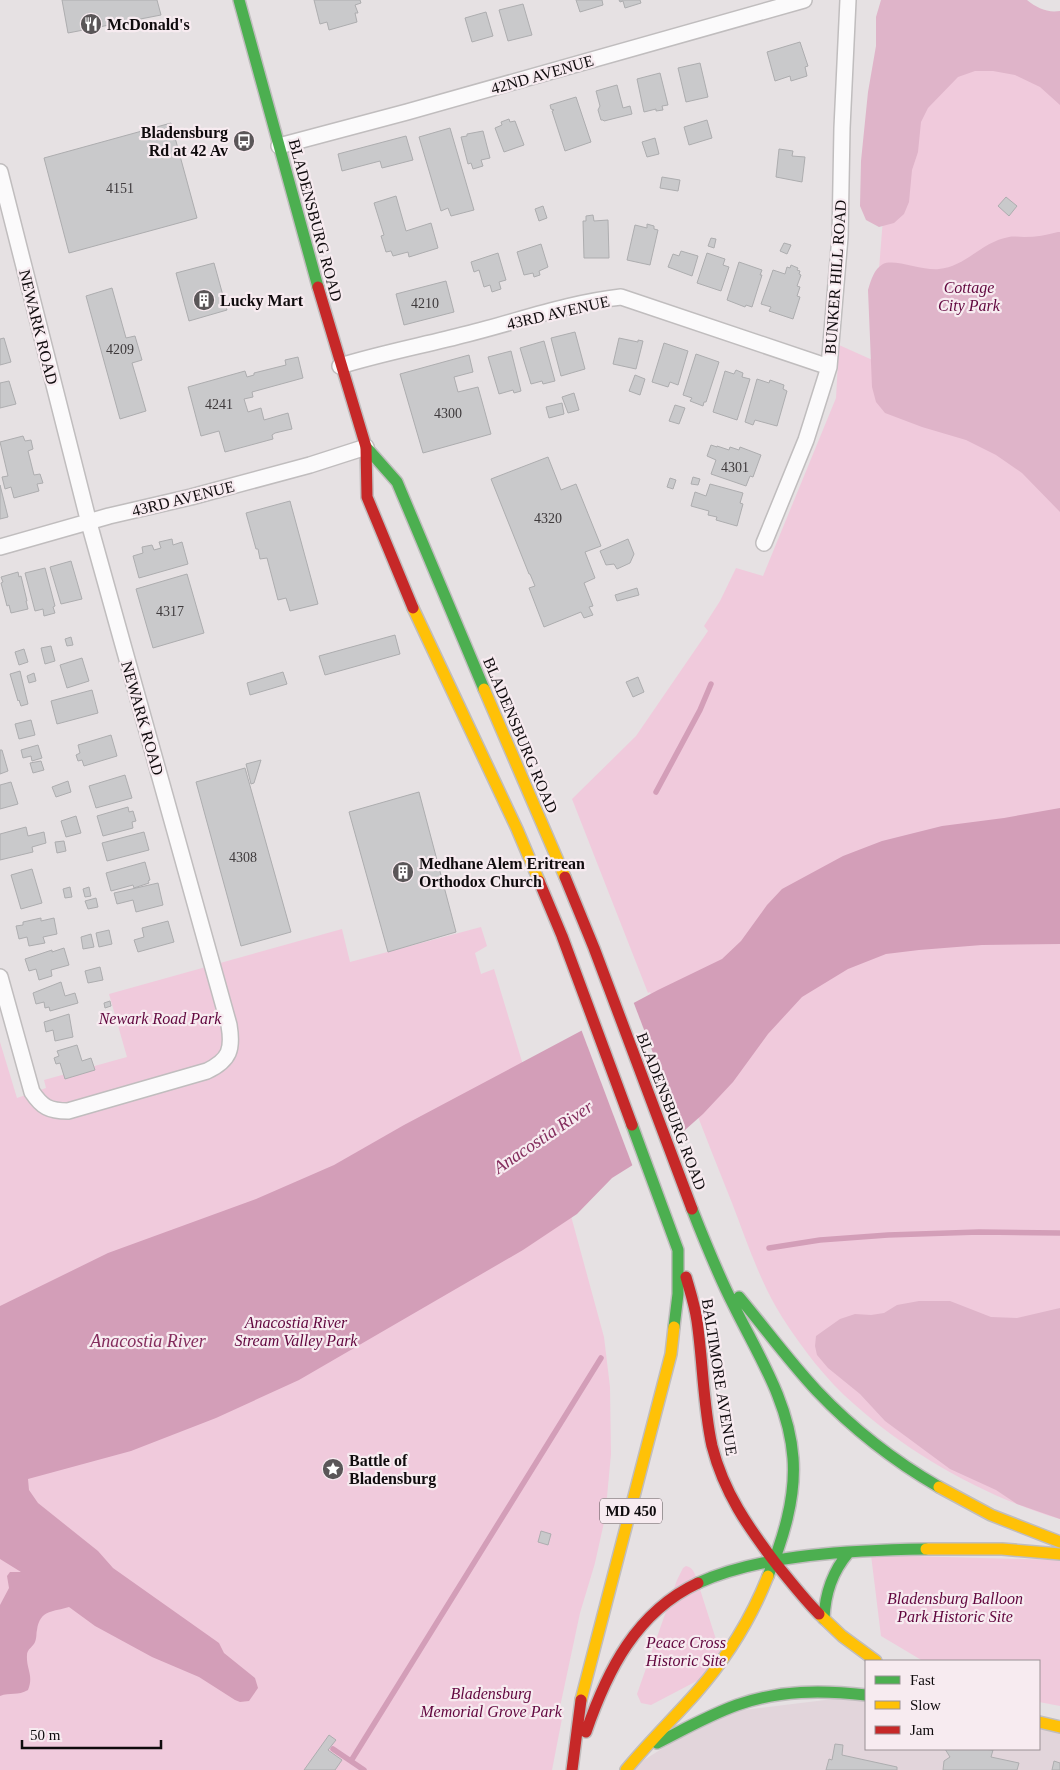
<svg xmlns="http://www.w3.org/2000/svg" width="1060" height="1770" font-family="'Times New Roman',serif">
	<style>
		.built { fill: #e2d5db }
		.green { fill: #f0cadc }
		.forest { fill: #dfb4c9 }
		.water { fill: #d39eb8 }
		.pier { fill: #e6e1e3 }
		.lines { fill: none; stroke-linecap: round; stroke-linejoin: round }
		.stream { stroke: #d39eb8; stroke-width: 5.5 }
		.building { fill: #c9c9cb; stroke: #adadaf }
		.street-casing { stroke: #c0bdbe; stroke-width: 18 }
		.fast-casing { stroke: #c0bdbe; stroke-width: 14 }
		.slow-casing { stroke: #c0bdbe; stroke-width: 14 }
		.jam-casing { stroke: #c0bdbe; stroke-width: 14 }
		.street { stroke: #fbfafb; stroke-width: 15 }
		.fast { stroke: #4caf50; stroke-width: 11 }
		.slow { stroke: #ffc107; stroke-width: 11 }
		.jam { stroke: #c62828; stroke-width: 11 }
		.labels { text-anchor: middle; stroke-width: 4.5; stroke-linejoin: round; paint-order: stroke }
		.number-label { font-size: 14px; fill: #3e3a3c }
		.shield { fill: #f7ebf0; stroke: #554e51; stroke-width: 1 }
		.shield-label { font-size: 15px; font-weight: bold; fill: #0f0b0d }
		.poi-label { font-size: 16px; font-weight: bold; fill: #0f0b0d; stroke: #f7ebf0; text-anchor: start }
		.street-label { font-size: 16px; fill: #0f0b0d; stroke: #f7ebf0 }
		.park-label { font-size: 16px; font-style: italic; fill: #61063e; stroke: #f7ebf0 }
		.water-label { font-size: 18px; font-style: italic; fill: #842d5d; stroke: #f7ebf0 }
	</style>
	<rect width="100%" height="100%" fill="#e6e1e3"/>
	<!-- built -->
	<path class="built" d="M866 1695V1749H1039V1722L1060 1727V1770H628L719 1713Z"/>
	<!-- green -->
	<path class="green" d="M1060 34V1519C986 1497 912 1456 854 1404 826 1380 802 1348 782 1317 760 1282 747 1242 732 1203 704 1133 677 1063 650 992L648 993 572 799 636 736 708 631 704 626 720 601 736 568 763 576 836 398 839 345 877 362 876 307 897 42Z
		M481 927 487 946 475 953 481 974 494 969 569 1217 571 1216 604 1337 610 1387 611 1454 605 1518 595 1563 580 1613 560 1707 564 1708 552 1770H0V1042L17 1098 46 1088 44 1080 127 1057 109 994 342 929 350 962Z
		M871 1555 1060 1560V1706L1039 1702V1661H923L881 1636Z
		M686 1566C693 1567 695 1574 697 1580L721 1655 714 1672 651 1705 641 1703 637 1694 677 1580 683 1568Z"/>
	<!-- forest -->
	<path class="forest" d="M881 0H1027C1037 8 1047 13 1060 11V105L1040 87 1015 75 993 71H975L958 77 928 108 921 122 918 152 912 170 909 202 904 214 894 223 879 227 866 220 860 206 861 161 868 92 876 46V17Z
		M1058 232H1060V512L1022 473 996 455 966 440 922 427 885 413 876 402 872 387 868 290C871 280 874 269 883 264 894 258 923 271 939 269 965 267 983 241 1009 237 1013 236 1019 237 1024 237 1036 237 1047 235 1058 232Z
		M919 1301H950L991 1317 1017 1318 1060 1308V1519L1017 1504 996 1490 950 1469 885 1421 860 1394 828 1368 817 1355 815 1346 816 1336 840 1319 855 1314 871 1315 884 1313 897 1305Z"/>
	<!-- water -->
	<path class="water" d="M1060 808V944L982 945 919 950 886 954 848 969 802 997 768 1034 733 1082 703 1114 676 1138 612 1178 577 1214 523 1250 299 1380 216 1418 131 1451 28 1479 29 1490 38 1503 98 1551 113 1568 219 1643 224 1653 255 1678 258 1688 249 1701 240 1702 235 1700 199 1677 152 1657 95 1626 69 1607C54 1612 40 1609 37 1630 36 1634 37 1637 35 1642 33 1647 27 1649 27 1655 26 1669 34 1675 28 1690 18 1696 10 1692 0 1696V1605L9 1588 7 1576 10 1572H21L0 1559V1306L108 1253 256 1199 334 1165 404 1125 658 990 722 959 741 941 767 905 782 889 843 856 882 841 942 826 1004 818Z"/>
	<!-- pier -->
	<path class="pier" d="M633 1001 684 1134 633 1167 581 1029Z"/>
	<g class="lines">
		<!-- stream -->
		<path class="stream" d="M656 792 700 710 711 684
			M769 1248 820 1240 888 1235 979 1232 1060 1233
			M333 1749 364 1770
			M351 1761 601 1358"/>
	</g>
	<!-- building -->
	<path class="building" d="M62 0H157L161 15 68 33Z
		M314 0H360L361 3 355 5 358 13H355L357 22 329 30 327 22 320 24Z
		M576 0H602L603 5 580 12Z
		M619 0H640L641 3 625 8 623 1 620 2Z
		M523 4 532 35 508 41 499 10Z
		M486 12 493 36 472 42 465 18Z
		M800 42 808 66 805 67 807 76 791 81 790 76 775 81 767 52Z
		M700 63 708 97 686 102 678 68Z
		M660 73 668 105 662 106 663 110 656 111V109L644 112 637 79Z
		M617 85 623 108 630 106 632 114 604 121 603 120H601L598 110 600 106 596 91Z
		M576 97 591 142 565 151 552 111 554 110 551 109 550 105Z
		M509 119 510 122 515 121 524 145 504 152 495 128 502 125 501 122Z
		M707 120 712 138 689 145 684 127Z
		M171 123 197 218 69 253 44 158Z
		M450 128 474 210 451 216 448 208 441 211 419 137Z
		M483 131 490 158 481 160 483 166 473 169 471 163 468 164 461 137 467 136V134Z
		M406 136 413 160 382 168 380 161 342 171 338 154Z
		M655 138 659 154 647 157 642 142Z
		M779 149 793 151 792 156 805 157 802 182 776 177Z
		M662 177 680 180 678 191 660 188Z
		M396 196 406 231 431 223 438 248 409 257 408 252 393 256 391 251 386 252 381 236 384 235 374 203Z
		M1006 197 1017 206 1009 216 998 206Z
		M543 206 547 218 539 221 535 209Z
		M593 215 594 221 608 220 609 258H584L583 221H586V216Z
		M647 224 654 226V229L658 230 650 265 627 260 635 225 647 228Z
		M711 238 716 239 714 248 708 246Z
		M784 243 791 245 787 254 780 251Z
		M541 244 548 267 539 271 540 275 534 277 533 273 524 275 517 252Z
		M681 251 698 256 692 276 668 267 673 254 679 256Z
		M498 253 506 280 499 282 501 289 492 292 490 285 484 287 479 270 474 272 471 262Z
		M707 253 725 259 723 265 729 267 721 291 697 283Z
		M739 262 762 270 760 275H762L752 307 746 305 745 307 727 300Z
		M214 263 227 310 189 321 176 273Z
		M791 265 798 268 797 270 800 271 799 274 801 275 797 286 800 287 797 296 800 297 793 319 769 311 771 307 761 304 773 270 785 274 787 267 790 268Z
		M446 281 454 312 404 325 396 294Z
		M112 288 126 338 135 336 142 360 132 363 146 411 120 419 86 296Z
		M575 332 585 369 561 376 551 338Z
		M4 338 11 362 0 365V339Z
		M619 338 638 342V340L643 341 636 369 613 364Z
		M544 341 555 381 543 384 542 381 531 384 520 348Z
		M664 343 688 351 678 385 670 382 668 387 652 382Z
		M511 351 521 391 514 393 513 390 499 394 488 357Z
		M696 354 719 362 706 402H704L703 406 690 401 692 398 683 395Z
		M469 355 473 372 454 377 458 392 478 387 491 434 423 453 400 374Z
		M298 357 303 378 252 392 253 397 244 399 248 412 261 408 264 420 288 413 292 429 275 433 272 435 273 439 225 452 219 431 201 436 188 387 245 371 247 377 254 375V373L286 365 285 360Z
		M736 370 743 373 742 377 750 379 737 420 713 412 725 371 734 374Z
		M635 375 645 379 640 395 629 391Z
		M757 379 769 383 770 380 784 385 783 389 787 391 777 426 755 420 753 425 745 422Z
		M9 381 16 404 0 408V383Z
		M574 393 579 410 568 413 562 397Z
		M562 403 564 414 549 418 546 407Z
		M675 405 685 408 679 424 669 421Z
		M23 436 25 441 31 440 33 449 28 451 34 475 40 474 43 483 37 484 39 491 14 498 11 487 5 489 2 477 8 476 0 442Z
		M711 445 717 447V446L729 450 730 447 739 450 740 447 761 455 753 477 750 476 746 486 711 474 716 460 707 456Z
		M548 457 561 490 576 484 601 546 585 552 595 578 584 583 593 606 589 607 593 615 584 618 581 612 544 627 529 588 535 586 530 574H529L491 479Z
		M693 477 700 479 698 485 691 484Z
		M670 478 676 480 673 489 667 487Z
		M710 484 743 493 740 503 743 504 737 526 716 520 717 517 708 515 709 511 691 506 695 492 706 496Z
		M0 485 8 517 0 519Z
		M290 501 318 604 290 611 286 598 278 600 267 558 260 559 258 549H256L246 513Z
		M172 539 173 545 182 542 188 564 139 578 133 556 143 553 142 547 152 545 154 550 161 548 159 542Z
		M628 539 634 554 630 563 617 569 614 564 606 565 600 551Z
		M71 561 82 599 61 604 50 567Z
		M45 568 55 606 53 607 55 613 44 616 43 609 35 611 25 573Z
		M18 572 19 577 21 576 27 601H26L28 609 11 613 9 605 7 606 1 583 3 582 1 577Z
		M187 574 204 633 153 648 136 589Z
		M637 588 639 595 617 601 615 595Z
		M395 635 400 654 325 675 319 656Z
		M71 637 73 645 67 646 65 639Z
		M51 646 55 661 45 664 41 648Z
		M24 649 28 662 19 665 15 652Z
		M82 658 89 681 67 688 60 665Z
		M20 671 28 704 21 706 19 700 18 701 10 674Z
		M283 672 287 684 250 695 247 683Z
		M34 673 36 681 29 683 27 676Z
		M638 677 644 692 633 697 626 682Z
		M92 690 98 713 57 724 51 701Z
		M31 720 35 735 19 739 15 724Z
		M111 735 117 756 84 766 82 760 78 761 76 755 80 753 78 745Z
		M38 745 42 758 32 761 31 756 23 758 21 750Z
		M0 750H2L8 771 0 774Z
		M261 760 254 783 251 784 246 764Z
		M41 761 44 770 33 773 30 763Z
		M245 768 291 932 241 946 196 782Z
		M125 775 132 798 96 808 89 786Z
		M68 781 71 792 56 797 52 787Z
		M11 782 18 804 0 809V785Z
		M419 792 456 932 388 952 349 812Z
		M128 807 129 812 133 811 136 821 132 822 133 828 103 836 97 816Z
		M76 816 81 833 66 837 61 821Z
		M26 827 28 836 44 832 46 843 32 847 33 852 0 860V834Z
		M144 832 149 850 107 861 102 843Z
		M64 841 66 851 57 853 55 842Z
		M145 862 150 880 148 881 149 883 134 888 133 885 111 891 106 873Z
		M32 869 42 903 21 909 11 875Z
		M158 883 163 905 136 912 133 900 117 904 114 893Z
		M70 887 72 897 65 898 63 889Z
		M89 887 91 896 85 897 83 889Z
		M96 898 98 907 88 909 85 901Z
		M41 918V921L54 918 57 934 43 937 45 943 29 946 27 937 19 939 16 926 23 925V922Z
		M168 921 174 942 138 952 134 940 144 937 142 928Z
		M109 930 112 944 99 947 96 933Z
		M91 934 94 947 83 949 81 937Z
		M64 948 69 965 51 970 52 976 39 980 36 969 29 971 25 959 52 950V952Z
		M100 967 103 980 88 983 85 971Z
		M61 982 65 996 75 993 78 1003 50 1011 49 1007 45 1008 44 1002 36 1004 33 993Z
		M110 1001 111 1006 105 1008 104 1003Z
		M69 1014 73 1037 55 1041 53 1030 46 1032 44 1022Z
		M77 1045 82 1061 91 1058 95 1070 65 1079 60 1063 56 1064 54 1058 59 1056 57 1051Z
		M541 1531 551 1534 548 1545 538 1542Z
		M329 1735 336 1740 328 1750 342 1760 335 1770H304Z
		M835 1744 843 1745 842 1755 897 1767V1770H826L829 1759 832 1760Z
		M945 1749H983L993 1750 991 1757 1019 1763 1017 1770H943L944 1761 950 1757Z
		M1054 1761 1060 1763V1770H1052Z"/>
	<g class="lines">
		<!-- street casing -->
		<g class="street-casing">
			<path id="street" d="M279 146 407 112 804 0
				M0 172 89 523 229 1025C233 1049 230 1060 207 1071L68 1111C49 1111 42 1107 32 1092L0 977
				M340 366C382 353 425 345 467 334 519 321 568 303 621 297L829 367
				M764 543 806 440 829 367 840 237 842 128 848 0
				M0 547 109 516 191 497 310 465 366 447"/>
		</g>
		<!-- fast casing -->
		<g class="fast-casing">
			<path id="fast" d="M239 0 318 287
				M366 447 397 482 484 689
				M632 1125 678 1250V1294L674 1327
				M692 1209C705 1242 718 1275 734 1306 758 1355 789 1402 793 1458 796 1498 783 1539 768 1576
				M739 1297C765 1328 789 1361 817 1391 852 1428 894 1461 939 1487
				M698 1583C761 1554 856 1550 926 1549
				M824 1619C825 1593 832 1572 849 1552
				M657 1743C683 1730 709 1715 737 1705 779 1690 822 1690 866 1695"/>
		</g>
		<!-- slow casing -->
		<g class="slow-casing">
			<path id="slow" d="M413 608 517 829 539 881
				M484 689 565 877
				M939 1487 991 1515 1060 1542
				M926 1549H1002L1060 1554
				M819 1614 842 1636 876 1661
				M581 1700 671 1354 674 1327
				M1039 1722 1060 1727
				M626 1770C648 1743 673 1719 696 1693 726 1659 751 1619 768 1576"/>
		</g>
		<!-- jam casing -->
		<g class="jam-casing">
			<path id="jam" d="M318 287 366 447 367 497 413 608
				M565 877 594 948 692 1209
				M539 881 562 936 632 1125
				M686 1277C690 1291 695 1306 697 1321 703 1362 703 1405 712 1446 724 1493 748 1527 777 1565 791 1582 804 1599 819 1614
				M586 1732C607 1671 636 1612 698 1583
				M572 1770 581 1700"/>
		</g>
		<!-- street -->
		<use href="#street" class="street"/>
		<!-- fast -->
		<use href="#fast" class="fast"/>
		<!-- slow -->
		<use href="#slow" class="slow"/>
		<!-- jam -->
		<use href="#jam" class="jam"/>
	</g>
	<!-- icons -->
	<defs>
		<g id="restaurant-disc" transform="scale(1.125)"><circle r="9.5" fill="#5a5658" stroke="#f7ebf0"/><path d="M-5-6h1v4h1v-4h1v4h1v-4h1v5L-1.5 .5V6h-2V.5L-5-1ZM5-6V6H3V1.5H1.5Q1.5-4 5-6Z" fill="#fff"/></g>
		<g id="bus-disc" transform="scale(1.125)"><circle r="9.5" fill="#5a5658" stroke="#f7ebf0"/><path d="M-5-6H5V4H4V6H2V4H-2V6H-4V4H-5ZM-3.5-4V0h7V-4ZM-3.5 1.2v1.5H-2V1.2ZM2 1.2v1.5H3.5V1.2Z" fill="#fff"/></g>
		<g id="building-disc" transform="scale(1.125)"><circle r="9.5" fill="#5a5658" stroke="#f7ebf0"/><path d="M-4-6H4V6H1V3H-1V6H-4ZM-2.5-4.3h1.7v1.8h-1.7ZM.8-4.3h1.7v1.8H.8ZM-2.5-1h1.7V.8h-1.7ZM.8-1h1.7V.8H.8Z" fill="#fff"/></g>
		<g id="sight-disc" transform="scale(1.125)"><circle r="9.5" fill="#5a5658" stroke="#f7ebf0"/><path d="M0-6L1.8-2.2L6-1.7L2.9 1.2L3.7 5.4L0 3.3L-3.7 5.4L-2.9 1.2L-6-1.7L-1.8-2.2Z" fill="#fff"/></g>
	</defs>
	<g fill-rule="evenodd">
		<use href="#restaurant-disc" x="91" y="24"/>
		<use href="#bus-disc" x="244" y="141"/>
		<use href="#building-disc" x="204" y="300"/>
		<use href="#building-disc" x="403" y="872"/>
		<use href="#sight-disc" x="333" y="1469"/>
	</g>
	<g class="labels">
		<!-- number labels -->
		<g class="number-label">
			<text x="120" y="193">4151</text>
			<text x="425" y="308">4210</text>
			<text x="120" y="354">4209</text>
			<text x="219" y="409">4241</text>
			<text x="448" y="418">4300</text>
			<text x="735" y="472">4301</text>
			<text x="548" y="523">4320</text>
			<text x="170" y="616">4317</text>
			<text x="243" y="862">4308</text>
		</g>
		<!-- shield labels -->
		<rect class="shield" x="600" y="1498.5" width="62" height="25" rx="4"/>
		<g class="shield-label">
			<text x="631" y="1516">MD 450</text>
		</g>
		<!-- poi labels -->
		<g class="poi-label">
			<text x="107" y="30">McDonald's</text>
			<text x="228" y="138" text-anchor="end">Bladensburg<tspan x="228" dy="18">Rd at 42 Av</tspan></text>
			<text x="220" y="306">Lucky Mart</text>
			<text x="419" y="869">Medhane Alem Eritrean<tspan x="419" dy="18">Orthodox Church</tspan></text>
			<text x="349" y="1466">Battle of<tspan x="349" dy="18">Bladensburg</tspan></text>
		</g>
		<!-- street labels -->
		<g class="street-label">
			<text transform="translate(542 74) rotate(-16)" y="6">42ND AVENUE</text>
			<text transform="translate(316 220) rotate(75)" y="6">BLADENSBURG ROAD</text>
			<text transform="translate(835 277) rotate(-86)" y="6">BUNKER HILL ROAD</text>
			<text transform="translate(558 312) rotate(-13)" y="6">43RD AVENUE</text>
			<text transform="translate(39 327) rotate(76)" y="6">NEWARK ROAD</text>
			<text transform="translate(183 498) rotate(-14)" y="6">43RD AVENUE</text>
			<text transform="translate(143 718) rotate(74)" y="6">NEWARK ROAD</text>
			<text transform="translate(521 735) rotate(67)" y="6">BLADENSBURG ROAD</text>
			<text transform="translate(672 1111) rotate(69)" y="6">BLADENSBURG ROAD</text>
			<text transform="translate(720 1377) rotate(81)" y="6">BALTIMORE AVENUE</text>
		</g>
		<!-- park labels -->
		<g class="park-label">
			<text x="969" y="293">Cottage<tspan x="969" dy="18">City Park</tspan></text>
			<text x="160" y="1024">Newark Road Park</text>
			<text x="296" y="1328">Anacostia River<tspan x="296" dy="18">Stream Valley Park</tspan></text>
			<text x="955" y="1604">Bladensburg Balloon<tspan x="955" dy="18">Park Historic Site</tspan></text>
			<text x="686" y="1648">Peace Cross<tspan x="686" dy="18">Historic Site</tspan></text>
			<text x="491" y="1699">Bladensburg<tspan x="491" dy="18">Memorial Grove Park</tspan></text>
		</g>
		<!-- water labels -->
		<g class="water-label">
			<text transform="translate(543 1137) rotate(-34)" y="6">Anacostia River</text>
			<text x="148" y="1347">Anacostia River</text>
		</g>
	</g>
	<!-- legend -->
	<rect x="865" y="1660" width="175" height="90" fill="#f7ebf0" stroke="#9a9195"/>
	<rect x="875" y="1676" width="25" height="8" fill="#4caf50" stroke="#9a9195"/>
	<text x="910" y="1685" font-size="15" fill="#0f0b0d">Fast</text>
	<rect x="875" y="1701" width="25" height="8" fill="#ffc107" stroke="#9a9195"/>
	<text x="910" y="1710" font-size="15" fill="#0f0b0d">Slow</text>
	<rect x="875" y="1726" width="25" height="8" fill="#c62828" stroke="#9a9195"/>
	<text x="910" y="1735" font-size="15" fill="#0f0b0d">Jam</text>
	<!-- scale -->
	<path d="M22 1740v8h139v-8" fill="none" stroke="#0f0b0d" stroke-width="2.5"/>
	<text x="30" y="1740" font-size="15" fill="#0f0b0d" stroke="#f7ebf0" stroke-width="4" paint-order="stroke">50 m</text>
</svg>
